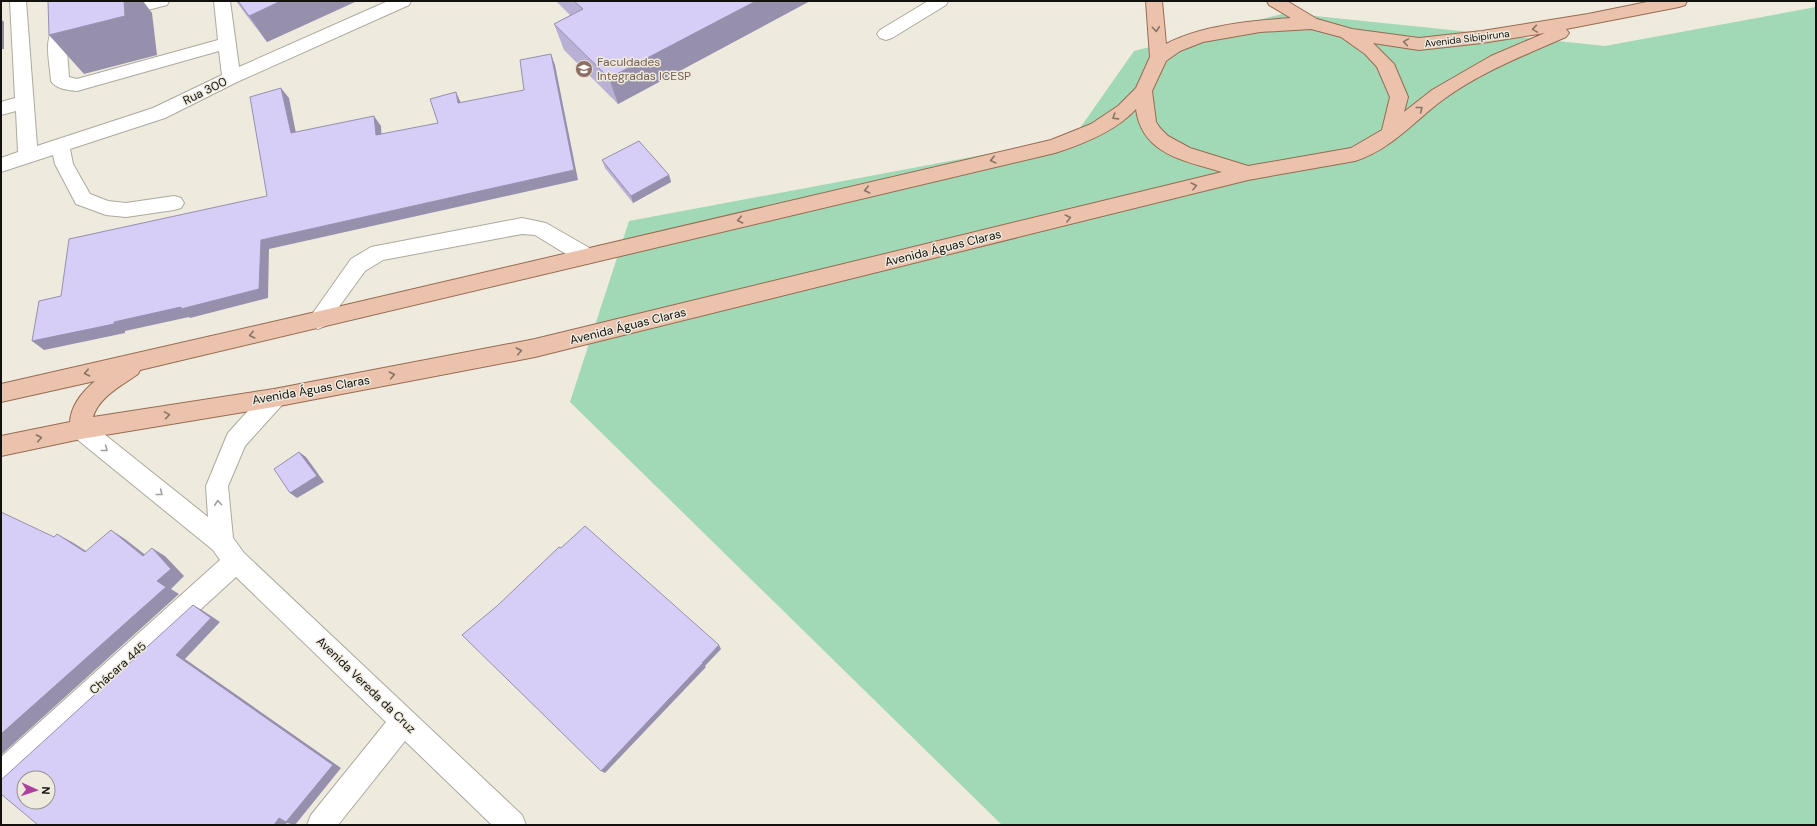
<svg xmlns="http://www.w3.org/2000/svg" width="1817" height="826" font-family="'DM Sans',sans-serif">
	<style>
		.green { fill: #a1d8b6 }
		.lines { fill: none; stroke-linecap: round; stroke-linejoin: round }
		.minor-casing { stroke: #ada99e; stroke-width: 2 }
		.major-casing { stroke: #976b51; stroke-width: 2 }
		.minor { fill: #fff; fill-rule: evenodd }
		.major { fill: #ebc3ad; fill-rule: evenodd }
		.wall { fill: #b9b1d4 }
		.shaded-wall { fill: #9690ad }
		.building { fill: #d7cef7; stroke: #9690ad; fill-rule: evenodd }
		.oneway { stroke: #897365 }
		.oneway2 { stroke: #a0a09e }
		.labels { text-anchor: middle; stroke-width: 3; stroke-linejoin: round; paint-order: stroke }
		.far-street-label { font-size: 10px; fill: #12110d; stroke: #eeeade }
		.education-label { font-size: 12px; fill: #785e54; stroke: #eeeade; text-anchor: start }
		.street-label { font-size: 12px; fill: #12110d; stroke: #eeeade }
	</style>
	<rect width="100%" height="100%" fill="#eeeade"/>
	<!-- green -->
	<path class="green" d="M1816 7V825H1002L570 402 629 221 1073 138 1134 51 1286 13 1605 46Z"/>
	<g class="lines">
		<!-- minor casing -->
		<g class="minor-casing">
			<path id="minor" d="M10 1H26L37 146 153 108 222 75 219 51 77 91C68 90 56 89 51 81 50 62 41 33 60 22 67 19 71 17 78 19L81 23C77 29 68 30 66 37L69 77 77 79 218 40 214 1H230L239 67 388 1H411L409 5 237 82 165 118 70 149 73 164 90 194 108 201 126 203 174 196 181 198 184 203 181 208 174 210 126 217 106 215 76 204 55 164 53 155 1 172V158L18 152 16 111 1 115V102L15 98Z
				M139 1H169L167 5 117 18 111 16 109 12 111 8Z
				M928 1H948L946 5 892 38 886 40 880 38 877 34 880 30Z
				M522 218 546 223 593 250 596 256 593 262 586 264 579 262 535 235 522 234 383 260 365 271 325 326 318 329 311 326 308 320 351 259 371 247Z
				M274 389 282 391 285 398 282 405 245 446 228 486 233 538 244 553 522 815 526 825H492L405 741 338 825H307L311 815 386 722 236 577 10 784 1 788V757L220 560 213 550 73 436 70 429 73 422 81 419 89 422 208 517 206 486 225 440 228 433 266 391Z"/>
		</g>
		<!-- major casing -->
		<g class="major-casing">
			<path id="major" d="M1146 1H1162L1166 44C1202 25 1252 21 1291 18L1269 5 1267 1H1287L1317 19 1352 29 1419 38 1482 31 1588 14 1652 1H1687L1685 5 1679 7 1566 29 1569 33 1566 37C1525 55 1481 72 1444 99 1415 120 1391 150 1355 161L1248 180 535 357 274 407 81 439 1 456V436L70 422C71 405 83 391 95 381L1 402V384L290 318 1051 140 1091 124 1118 106 1136 88 1150 57ZM1311 29 1341 37 1365 54 1377 67 1390 97 1382 130 1351 148 1248 166 1190 148 1168 136 1160 128 1156 122 1152 91 1166 61 1180 51 1203 42 1260 32ZM1545 33 1491 56 1432 90 1404 112 1408 97 1394 64 1373 43 1419 50 1482 43ZM1136 109C1142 155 1186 161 1222 172L535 339 274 389 93 417C99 397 121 386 138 374L140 370 1055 153C1083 144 1116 131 1136 109Z"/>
		</g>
		<!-- minor -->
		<use href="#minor" class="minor"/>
		<!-- major -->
		<use href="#major" class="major"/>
	</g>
	<!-- wall -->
	<path class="wall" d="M236 1H357L267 42 247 16Z
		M556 1H810L618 104 564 50 554 24 570 15Z
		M602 160 669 175 671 182 633 203 605 168Z"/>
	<!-- shaded-wall -->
	<path class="shaded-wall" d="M124 1H143L152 13 157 55 84 74 49 35Z
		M281 1H357L267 42 249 16Z
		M756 1H810L618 104 609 78Z
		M1 19 4 22V49H1Z
		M551 54 555 65 578 180 269 249 268 298 190 318 189 317 125 331V333L44 350 32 341 114 322 261 240 574 170Z
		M281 88 289 98 298 143 291 133Z
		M456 92 461 103H458Z
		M374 116 381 126 382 145 376 135Z
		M669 175 671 182 633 203 631 196Z
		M299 452 306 457 324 482 297 498 290 493Z
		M111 530 125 539 157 564 143 556Z
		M57 534 72 542 100 560 85 552Z
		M152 548 165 556 184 576 171 589 179 594 1 755V734L157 581Z
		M193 605 202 610 220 622 185 659 341 768 295 825 287 823 285 825H274L176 655Z
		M719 645 721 649 705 666 706 667 605 773 601 771Z"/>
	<!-- building -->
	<path class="building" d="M48 1H124L125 16 49 35Z
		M238 1H281L249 16Z
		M574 1H756L609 78 554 24 583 9Z
		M551 54 574 170 261 240 259 289 181 309V307L114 322V324L32 341 39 301 61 296 69 239 267 196 250 97 281 88 291 133 374 116 376 135 438 123 430 99 456 92 458 103 524 90 520 60Z
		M639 141 669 175 631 196 602 160Z
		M299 452 317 476 290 493 274 469Z
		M1 512 54 537 57 534 85 552 111 530 143 556 152 548 171 569 157 581 166 587 1 734V703H2L1 702Z
		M585 526 719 645 702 663H703L601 771 462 635 497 606 559 547 561 548Z
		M193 605 211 618 176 655 333 765 286 822 279 818 274 825H38L1 794V780ZM24 778H48V802H24Z"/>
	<!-- one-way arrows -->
	<defs><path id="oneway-chevron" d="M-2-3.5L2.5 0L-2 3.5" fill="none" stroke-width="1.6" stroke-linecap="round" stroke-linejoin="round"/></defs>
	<g class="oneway">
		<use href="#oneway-chevron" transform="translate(1156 29) rotate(85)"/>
		<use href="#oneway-chevron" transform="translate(1535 29) rotate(171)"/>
		<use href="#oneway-chevron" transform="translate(1406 42) rotate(-171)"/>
		<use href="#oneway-chevron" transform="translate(1420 109) rotate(-39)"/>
		<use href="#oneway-chevron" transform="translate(1115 117) rotate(148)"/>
		<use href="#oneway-chevron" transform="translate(993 160) rotate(167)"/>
		<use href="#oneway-chevron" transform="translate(1194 186) rotate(-14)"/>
		<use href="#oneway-chevron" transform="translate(867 190) rotate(167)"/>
		<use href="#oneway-chevron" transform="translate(1068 218) rotate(-14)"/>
		<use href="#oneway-chevron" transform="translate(740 220) rotate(167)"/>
		<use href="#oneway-chevron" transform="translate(252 335) rotate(167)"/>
		<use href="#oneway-chevron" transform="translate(519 351) rotate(-11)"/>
		<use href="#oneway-chevron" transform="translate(87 373) rotate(167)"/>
		<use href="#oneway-chevron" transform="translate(392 375) rotate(-11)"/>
		<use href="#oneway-chevron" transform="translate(167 415) rotate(-9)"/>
		<use href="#oneway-chevron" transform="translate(39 438) rotate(-11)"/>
	</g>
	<g class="oneway2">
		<use href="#oneway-chevron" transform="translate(105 449) rotate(38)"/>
		<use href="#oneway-chevron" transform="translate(160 493) rotate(39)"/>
		<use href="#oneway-chevron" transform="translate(218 503) rotate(-94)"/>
	</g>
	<!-- icons -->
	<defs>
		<g id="school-disc" transform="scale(0.9)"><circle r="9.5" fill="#8d6e63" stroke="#eeeade"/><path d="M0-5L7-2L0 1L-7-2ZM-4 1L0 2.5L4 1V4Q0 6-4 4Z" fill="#fff"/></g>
	</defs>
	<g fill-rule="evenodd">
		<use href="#school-disc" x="584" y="69"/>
	</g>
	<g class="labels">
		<!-- far-street labels -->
		<g class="far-street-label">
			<text transform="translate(1467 38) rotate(-7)" y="4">Avenida Sibipiruna</text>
		</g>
		<!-- education labels -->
		<g class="education-label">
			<text x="597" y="66">Faculdades<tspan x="597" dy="14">Integradas ICESP</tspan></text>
		</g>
		<!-- street labels -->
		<g class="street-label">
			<text transform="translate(205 91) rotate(-26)" y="4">Rua 300</text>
			<text transform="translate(943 248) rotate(-14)" y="4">Avenida Águas Claras</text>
			<text transform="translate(628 326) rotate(-14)" y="4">Avenida Águas Claras</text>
			<text transform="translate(311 390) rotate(-10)" y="4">Avenida Águas Claras</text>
			<text transform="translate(118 668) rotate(-42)" y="4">Chácara 445</text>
			<text transform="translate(366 685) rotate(44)" y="4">Avenida Vereda da Cruz</text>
		</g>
	</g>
	<!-- border -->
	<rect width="1817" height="826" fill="none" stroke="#12110d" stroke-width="4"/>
	<!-- north arrow -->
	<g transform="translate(36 790) rotate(93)"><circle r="19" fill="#eeeade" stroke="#96938a"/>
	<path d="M0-3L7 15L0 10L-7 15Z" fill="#ad409f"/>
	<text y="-6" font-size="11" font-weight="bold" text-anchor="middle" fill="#12110d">N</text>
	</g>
</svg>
